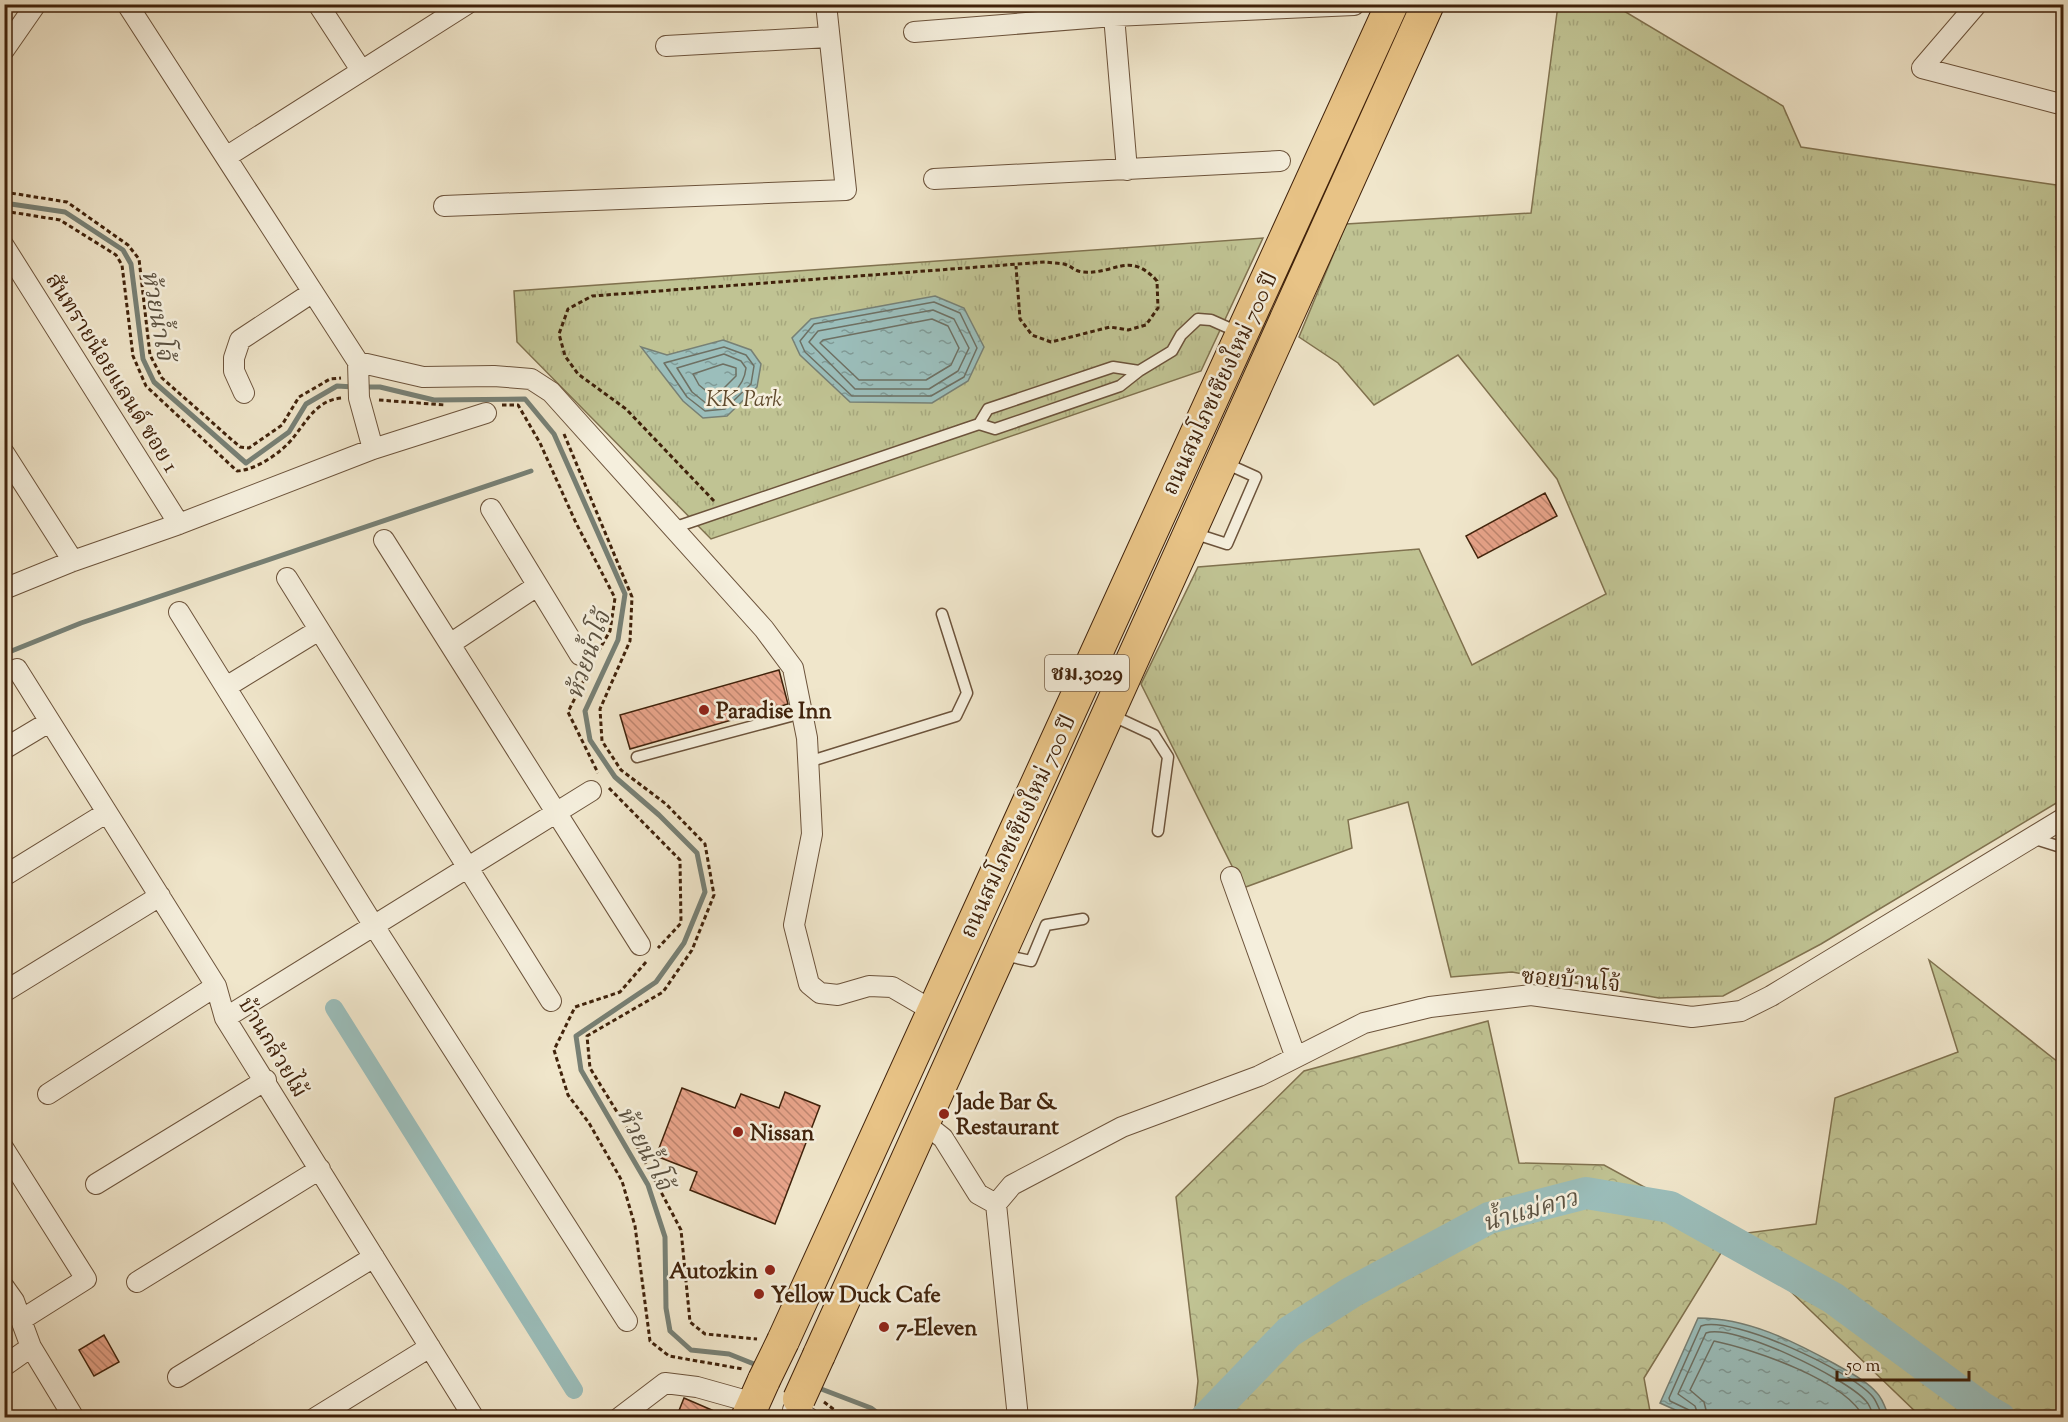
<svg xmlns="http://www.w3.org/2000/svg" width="2068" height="1422" font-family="'Sorts Mill Goudy','Noto Serif Thai',serif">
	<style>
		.grass { fill: url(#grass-tufts); stroke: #80724f; stroke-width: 1.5 }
		.forest { fill: url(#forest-crowns); stroke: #80724f; stroke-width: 1.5 }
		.water { fill: url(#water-ripples); stroke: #778075; stroke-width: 1.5 }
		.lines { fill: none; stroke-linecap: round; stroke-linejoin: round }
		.shore { stroke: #6e7063; stroke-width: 1.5 }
		.stream { stroke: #778075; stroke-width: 5 }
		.canal { stroke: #9bbebb; stroke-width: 18 }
		.river { stroke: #9bbebb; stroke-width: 32 }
		.building { fill: url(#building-back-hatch); stroke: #40220b; stroke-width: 1.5 }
		.service-casing { stroke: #6c533b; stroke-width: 13 }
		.minor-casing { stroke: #6c533b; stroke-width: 22 }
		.primary-casing { stroke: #40220b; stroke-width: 34 }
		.path { stroke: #40220b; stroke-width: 3; stroke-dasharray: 4.5 3; stroke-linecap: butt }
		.service { stroke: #f5efdd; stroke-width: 10 }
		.minor { stroke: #f5efdd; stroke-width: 20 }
		.primary { stroke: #e8c386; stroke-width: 32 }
		.primary-bridge-casing { stroke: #40220b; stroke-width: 34; stroke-linecap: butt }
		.primary-bridge { stroke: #e8c386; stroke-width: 32 }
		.poi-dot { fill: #8f2418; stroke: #f5efdd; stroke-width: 2 }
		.labels { text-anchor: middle; stroke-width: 5; stroke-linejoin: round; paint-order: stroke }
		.shield { fill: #f5efdd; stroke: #76604a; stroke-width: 1.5 }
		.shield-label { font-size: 21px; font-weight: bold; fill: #40220b }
		.street-label { font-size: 22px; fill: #40220b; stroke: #f5efdd }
		.park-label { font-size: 22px; font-style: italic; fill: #604a2d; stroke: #f5efdd }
		.poi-label { font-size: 22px; font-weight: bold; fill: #40220b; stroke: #f5efdd; text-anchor: start }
		.water-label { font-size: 24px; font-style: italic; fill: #5b5140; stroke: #f5efdd }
	</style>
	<defs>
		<pattern id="grass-tufts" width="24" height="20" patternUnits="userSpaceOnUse" patternTransform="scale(1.5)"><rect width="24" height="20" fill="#c0c393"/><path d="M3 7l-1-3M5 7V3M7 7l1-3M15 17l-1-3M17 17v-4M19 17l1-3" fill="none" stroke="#a6a77d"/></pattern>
		<pattern id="forest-crowns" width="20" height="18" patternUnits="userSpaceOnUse" patternTransform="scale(1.5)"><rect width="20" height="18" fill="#c0c393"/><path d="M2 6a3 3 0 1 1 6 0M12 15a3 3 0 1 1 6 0" fill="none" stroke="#a6a77d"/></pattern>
		<pattern id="water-ripples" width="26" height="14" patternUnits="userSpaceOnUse" patternTransform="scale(1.5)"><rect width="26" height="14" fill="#9bbebb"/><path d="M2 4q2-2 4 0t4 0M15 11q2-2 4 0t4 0" fill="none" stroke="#809a96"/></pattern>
		<pattern id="building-back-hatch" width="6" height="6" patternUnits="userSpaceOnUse" patternTransform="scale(1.5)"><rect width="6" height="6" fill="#e7a389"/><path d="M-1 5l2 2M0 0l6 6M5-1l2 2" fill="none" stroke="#bd846e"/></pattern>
	</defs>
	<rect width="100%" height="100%" fill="#f0e6cb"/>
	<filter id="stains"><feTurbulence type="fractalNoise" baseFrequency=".00333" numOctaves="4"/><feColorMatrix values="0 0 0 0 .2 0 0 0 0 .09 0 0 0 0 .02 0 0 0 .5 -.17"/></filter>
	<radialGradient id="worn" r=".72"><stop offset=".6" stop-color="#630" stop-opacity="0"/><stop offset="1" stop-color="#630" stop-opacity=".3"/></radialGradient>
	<!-- grass -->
	<path class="grass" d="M1558 5H1614L1783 106 1801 147 2063 186V799L1821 944 1723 996 1659 998 1512 972 1451 977 1408 802 1348 820 1352 848 1243 888 1141 684 1198 567 1419 549 1472 665 1606 594 1557 479 1458 355 1374 405 1338 363 1299 337 1346 224 1531 213Z
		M1263 238 1201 371 711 539 517 342 514 291Z"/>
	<!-- forest -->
	<path class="forest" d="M1929 960 2063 1066V1417H1921L1732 1235 1644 1378 1651 1417H1194L1198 1381 1176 1197 1304 1071 1488 1021 1519 1163 1604 1165 1732 1235 1816 1224 1835 1098 1958 1052Z"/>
	<!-- water -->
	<path class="water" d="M935 296 964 308 984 347 968 381 932 403 850 402 800 355 792 338 811 319Z
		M723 340 751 350 761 364 757 387 727 416 703 418 683 401 641 347 667 355Z
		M1698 1318C1748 1318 1793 1341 1835 1364 1849 1372 1867 1381 1877 1393 1883 1399 1886 1410 1889 1417H1691L1660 1403Z"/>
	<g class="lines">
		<!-- shore -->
		<path class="shore" d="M934 302 960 313 977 348 964 377 931 396H852L805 352 800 341 814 324Z
			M933 310 954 319 969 348 958 371 929 389H855L809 342 818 331Z
			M932 319 948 326 959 348 951 365 926 380H859L820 343 823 340Z
			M724 347 746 355 754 366 751 384 725 409 705 411 687 397 664 363Z
			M724 354 741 361 746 368C744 387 727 403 707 404L692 392 677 368Z
			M723 364 736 368V376L718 394H710L699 385 693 374Z
			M1691 1418 1689 1410 1670 1401 1669 1398 1701 1326C1732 1315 1852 1371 1873 1397 1877 1402 1880 1411 1883 1418
			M1699 1418 1695 1406 1678 1394 1706 1333C1734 1323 1846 1378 1866 1401 1870 1405 1872 1412 1874 1418
			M1708 1418 1704 1402 1690 1390 1714 1341C1753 1349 1847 1381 1864 1418"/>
		<!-- stream -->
		<path class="stream" d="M4 203 65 212 123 250 131 264 143 359 154 382 246 463 289 432 306 404 337 386 354 387
			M364 387H380L434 400 525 399 554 434 625 594 618 640 585 711 590 740 615 777 659 815 697 853 705 892 684 943 656 982 576 1036 581 1070 648 1185 665 1237 666 1308 670 1331 691 1350 729 1354 759 1366
			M4 654 81 623 531 471
			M816 1387 871 1408 884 1418"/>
		<!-- canal -->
		<path class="canal" d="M334 1008 574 1390"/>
		<!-- river -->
		<path class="river" d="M1206 1418 1289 1332 1352 1292 1489 1218 1586 1193 1670 1207 1833 1298 1981 1407 2000 1418"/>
	</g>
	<!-- building -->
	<path class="building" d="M1545 493 1557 516 1478 558 1466 536Z
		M779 670 788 704 630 749 620 715Z
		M682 1088 735 1108 741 1094 779 1108 785 1092 820 1106 775 1224 690 1190 697 1172 656 1156Z
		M104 1335 119 1362 94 1376 79 1350Z
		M684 1398 728 1417V1418H676Z"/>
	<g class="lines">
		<!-- service casing -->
		<g class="service-casing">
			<path id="service" d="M1139 371 1172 351 1181 335 1198 319 1211 320 1238 332
				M673 528 979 424 995 429 1120 386 1139 371 1113 367 988 409 979 424
				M1193 533 1227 544 1256 477 1225 463
				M1111 715 1154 735 1168 757 1158 831
				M637 757 802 713
				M808 762 956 716 967 693 942 614
				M2032 838 2064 848
				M1003 955 1031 961 1046 925 1083 919
				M4 1320H21"/>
		</g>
		<!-- minor casing -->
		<g class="minor-casing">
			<path id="minor" d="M127 4 358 362 423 377 494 376 531 379 551 392 764 629 793 668 807 738 812 834 794 925 809 984 820 993 838 995 869 986 892 987 933 1011
				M318 4 361 70
				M1113 4 1127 170
				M1977 4 1922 68 2064 105
				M914 32 1114 16 1354 5
				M666 46 829 37
				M4 50 36 4
				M226 157 467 4
				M934 179 1280 161
				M444 206 846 190 826 4
				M4 246 179 524
				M358 362 359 398 373 449
				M244 393 234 371V358L240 340 313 292
				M4 453 73 561
				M491 509 580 655
				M384 540 640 945
				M287 578 551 1001
				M4 589 73 561 179 524 373 449 486 413
				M179 612 374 926 627 1321
				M450 644 537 586
				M17 669 216 986 225 1018 474 1418
				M226 687 319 630
				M4 749 49 722
				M4 876 106 813
				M1231 877 1295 1055
				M4 992 160 896
				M225 1018 591 791
				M48 1094 216 986
				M924 1123 943 1138 978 1194 996 1204
				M4 1149 86 1279 21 1320
				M96 1184 266 1080
				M996 1204 1012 1185 1122 1127 1259 1076 1364 1023 1430 1007 1531 995 1692 1017 1741 1011 1771 996 2064 818
				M996 1204 1018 1418
				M137 1282 320 1169
				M4 1287 14 1301 31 1347 74 1418
				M4 1366 31 1347
				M178 1377 374 1257
				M793 1410 809 1418
				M315 1418 430 1347
				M619 1418 665 1383 697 1387 754 1403"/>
		</g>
		<!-- primary casing -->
		<g class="primary-casing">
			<path id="primary" d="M783 1341 1392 4
				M819 1355 1428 4
				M747 1418 764 1380"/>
		</g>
		<!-- path -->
		<path class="path" d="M4 192 67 202 128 245 139 259 150 355 162 378 240 447 249 448 282 425 299 397 330 379 341 378
			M4 211 60 220 116 255 122 265 133 356 146 386 237 471C256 470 281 453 293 438 307 421 317 399 343 398
			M379 400 445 405
			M502 405H518L540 443 576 523 615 598 610 631 598 652
			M564 434 632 597 630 641 600 709 602 741 621 770 666 804 705 844 714 895 692 950 663 992 587 1036 590 1068 630 1133 681 1230 690 1322 705 1334 757 1339
			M714 501 626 409 578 374 565 356 559 334 568 309 592 296 1045 262C1051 263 1059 263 1064 264 1071 266 1075 271 1082 272 1115 275 1129 250 1157 281L1158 308 1146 325 1128 330 1110 327 1051 342 1032 335 1020 319 1016 266
			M588 672 568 712 598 773
			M609 788 680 860 681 923 658 948
			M646 962 620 992 575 1007 554 1050 568 1095 589 1123 622 1181 635 1226 650 1341 669 1356 743 1369
			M824 1402 845 1418"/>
		<!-- service -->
		<use href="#service" class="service"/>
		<!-- minor -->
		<use href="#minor" class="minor"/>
		<!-- primary -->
		<use href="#primary" class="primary"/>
		<!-- primary-bridge casing -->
		<g class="primary-bridge-casing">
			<path id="primary-bridge" d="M764 1380 783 1341
				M799 1399 819 1355"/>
		</g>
		<!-- primary-bridge -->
		<use href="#primary-bridge" class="primary-bridge"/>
	</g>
	<!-- markers -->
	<g class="poi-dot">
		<circle cx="704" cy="710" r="6"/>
		<circle cx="944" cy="1114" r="6"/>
		<circle cx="738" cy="1132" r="6"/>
		<circle cx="770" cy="1270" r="6"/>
		<circle cx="759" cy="1294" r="6"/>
		<circle cx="884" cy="1327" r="6"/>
	</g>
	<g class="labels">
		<!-- shield labels -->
		<rect class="shield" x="1045" y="655" width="84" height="36" rx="4.5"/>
		<g class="shield-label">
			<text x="1087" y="680">ชม.3029</text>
		</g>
		<!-- street labels -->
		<g class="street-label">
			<text transform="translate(113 372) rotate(58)" y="8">สันทรายน้อยแลนด์ ซอย 1</text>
			<text transform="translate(1219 383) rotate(-65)" y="8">ถนนสมโภชเชียงใหม่ 700 ปี</text>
			<text transform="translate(1017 826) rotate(-65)" y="8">ถนนสมโภชเชียงใหม่ 700 ปี</text>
			<text transform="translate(1571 979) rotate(5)" y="8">ซอยบ้านโจ้</text>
			<text transform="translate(274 1047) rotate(59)" y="8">บ้านกล้วยไม้</text>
		</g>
		<!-- park labels -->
		<g class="park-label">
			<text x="744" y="406">KK Park</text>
		</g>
		<!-- poi labels -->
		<g class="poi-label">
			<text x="716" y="718">Paradise Inn</text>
			<text x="956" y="1109">Jade Bar &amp;<tspan x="956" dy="25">Restaurant</tspan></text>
			<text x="750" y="1140">Nissan</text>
			<text x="758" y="1278" text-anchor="end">Autozkin</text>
			<text x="771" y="1302">Yellow Duck Cafe</text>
			<text x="896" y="1335">7-Eleven</text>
		</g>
		<!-- water labels -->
		<g class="water-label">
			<text transform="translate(158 315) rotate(80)" y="8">ห้วยน้ำโจ้</text>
			<text transform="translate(588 655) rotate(-71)" y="8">ห้วยน้ำโจ้</text>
			<text transform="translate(645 1148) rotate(62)" y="8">ห้วยน้ำโจ้</text>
			<text transform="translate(1530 1210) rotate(-16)" y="8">น้ำแม่คาว</text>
		</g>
	</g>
	<!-- margin -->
	<rect width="2068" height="1422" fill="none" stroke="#f0e6cb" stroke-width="24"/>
	<rect x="6" y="6" width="2056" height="1410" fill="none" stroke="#40220b" stroke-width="3"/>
	<rect x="12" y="12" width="2044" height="1398" fill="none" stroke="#40220b" stroke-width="1.5"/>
	<!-- scale -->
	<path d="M1837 1371v9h132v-9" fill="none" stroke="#40220b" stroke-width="3"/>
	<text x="1846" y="1371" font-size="18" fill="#40220b" stroke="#f5efdd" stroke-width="4.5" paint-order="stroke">50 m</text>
	<rect width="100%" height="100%" filter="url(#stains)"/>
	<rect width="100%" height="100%" fill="url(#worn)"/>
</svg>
